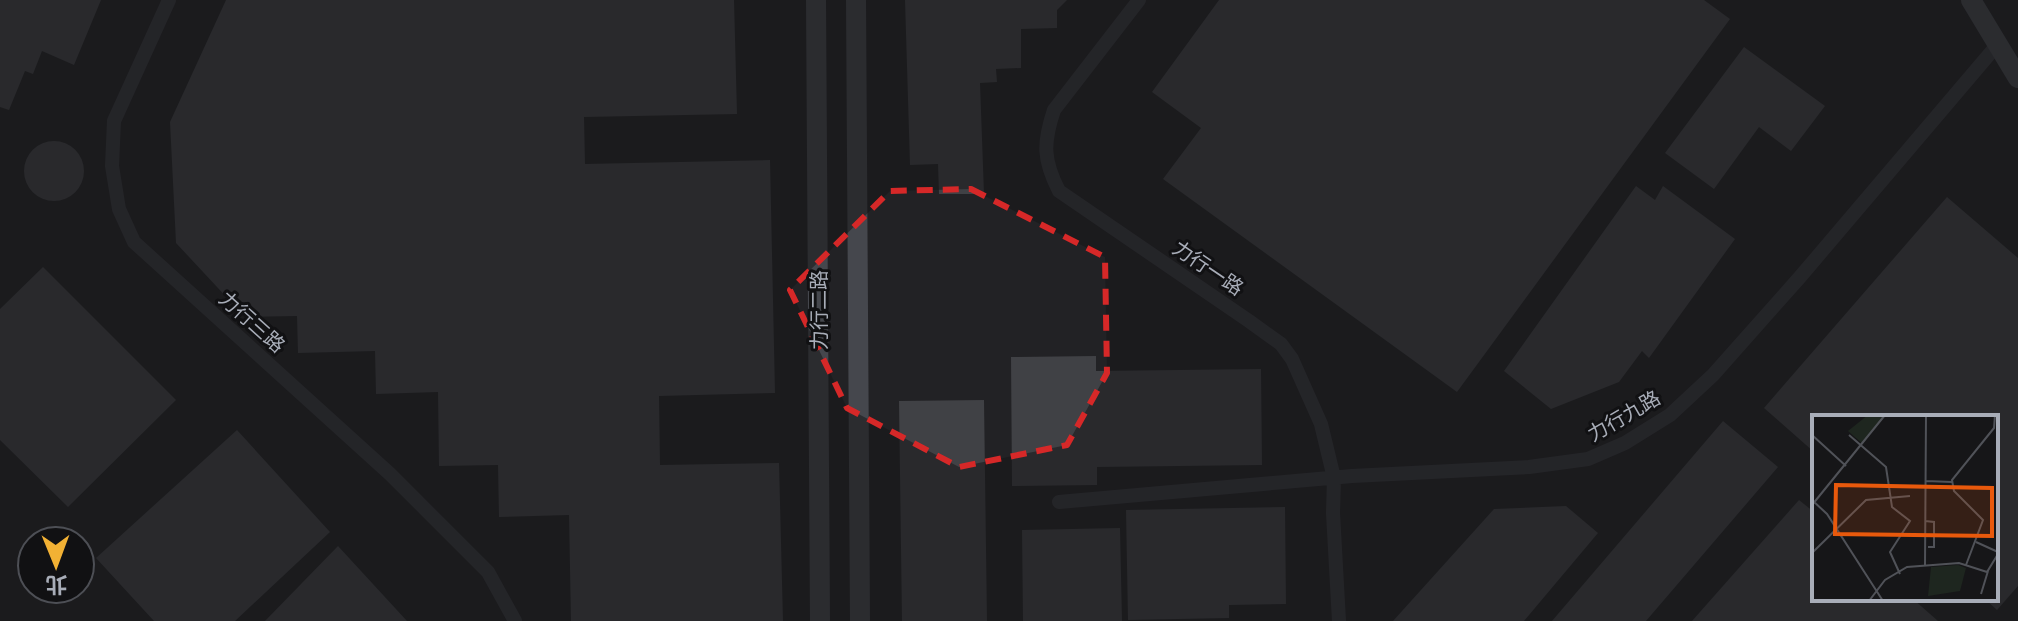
<svg xmlns="http://www.w3.org/2000/svg" width="2018" height="621" font-family="'Noto Sans','Noto Sans TC',sans-serif">
	<style>
		.built { fill: #222225; fill-rule: evenodd }
		.building { fill: #404145 }
		.lines { fill: none; stroke-linecap: round; stroke-linejoin: round }
		.street { stroke: #37383d; stroke-width: 14 }
		.secondary { stroke: #45474d; stroke-width: 20 }
		.marked { fill: none; stroke: #d62828; stroke-width: 6; stroke-dasharray: 16 10; stroke-linejoin: round }
		.labels { text-anchor: middle; stroke-width: 6; stroke-linejoin: round; paint-order: stroke }
		.street-label { font-size: 20px; fill: #a8adb8; stroke: #111113 }
		.inset-road { fill: none; stroke: #505258; stroke-width: 2 }
		.view { fill: #e8590c; fill-opacity: 0.15; stroke: #e8590c; stroke-width: 4 }
		.inset-edge { fill: none; stroke: #a8adb8; stroke-width: 4 }
	</style>
	<rect width="100%" height="100%" fill="#161618"/>
	<!-- built -->
	<path class="built" d="M0 0H2018V621H0ZM1814 417H1996V599H1814ZM32 541H80V589H32Z"/>
	<!-- building -->
	<path class="building" d="M0 0H101L74 65 42 51 33 74 25 71 9 110 0 107Z
		M226 0H734L737 114 584 117 585 164 770 160 775 393 659 396 660 465 779 463 783 621H571L569 515 499 517 498 465 439 466 438 392 376 394 375 351 298 353 297 316 245 317 176 243 170 122Z
		M905 0H1067L1057 10V28L1021 29V68L996 69 997 82 980 83 984 194H939L938 164 910 165Z
		M1219 0H1704L1730 19 1457 392 1163 179 1201 128 1152 92Z
		M1744 47 1825 106 1791 151 1759 127 1714 189 1665 153Z
		M24 171a30 30 0 1 1 60 0a30 30 0 1 1-60 0Z
		M1636 186 1655 200 1663 186 1735 239 1649 358 1642 351 1619 382 1551 409 1504 371Z
		M1947 197 2018 258V586L1997 610 1985 599H1996V417H1814V452L1764 408Z
		M43 267 176 400 68 507 0 440V309Z
		M1096 356V371L1261 369 1262 465 1097 467V485L1012 486 1011 357Z
		M984 400 987 621H902L899 401Z
		M1723 421 1778 467 1646 621H1552Z
		M237 430 330 532 235 621H154L96 558Z
		M1799 500 1814 512V599H1913L1938 621H1692Z
		M1566 506 1598 533 1524 621H1393L1494 509Z
		M1285 507 1286 604 1229 605V618L1128 620 1126 510Z
		M1120 528 1122 621H1023L1022 530Z
		M338 546 407 621H265Z"/>
	<g class="lines">
		<!-- street -->
		<path class="street" d="M169 0 114 121 112 166 119 209 134 242 390 474 488 572 515 621
			M1139 0 1054 110C1043 143 1043 160 1059 191L1249 321 1281 344 1292 359 1321 424 1334 478 1333 513 1339 621
			M1059 502 1352 476 1529 467 1588 459 1625 443 1670 415 1713 375 1800 277 1998 44"/>
		<!-- secondary -->
		<path class="secondary" d="M816 0 820 621
			M856 0 860 621
			M1971 0 2018 78"/>
	</g>
	<!-- marked area -->
	<path d="M0 0H2018V621H0ZM971 189 1105 257 1107 373 1067 445 959 467 847 408 790 290 890 191Z" fill="#161618" fill-opacity=".55" fill-rule="evenodd"/>
	<path class="marked" d="M971 189 1105 257 1107 373 1067 445 959 467 847 408 790 290 890 191Z"/>
	<g class="labels">
		<!-- street labels -->
		<g class="street-label">
			<text transform="translate(1208 268) rotate(34)" y="7">力行一路</text>
			<text transform="translate(819 310) rotate(-90)" y="7">力行二路</text>
			<text transform="translate(252 322) rotate(42)" y="7">力行三路</text>
			<text transform="translate(1624 416) rotate(-30)" y="7">力行九路</text>
		</g>
	</g>
	<!-- overview -->
	<g transform="translate(1812 415)">
		<rect width="186" height="186" fill="#161618"/>
		<path d="M56 0 71 1 51 29 36 16ZM146 150 154 153 148 176 116 181 119 152Z" fill="#1e261f"/>
		<path class="inset-road" d="M99 0H140M0 20 34 51M37 20 74 52 80 92 98 106 78 137 88 159M114 66 140 67M0 85 15 99 71 186M0 90 73 0M113 106 122 107V132H116M164 127 186 137M0 138 54 85 98 81M154 150 171 105 142 76 140 65 182 13 183 0M113 151 114 0M169 179 176 156M57 186 73 165 95 152 147 148 175 157 186 139"/>
		<path class="view" d="M24 70 180 73V121L23 119Z"/>
		<rect width="186" height="186" class="inset-edge"/>
	</g>
	<!-- north arrow -->
	<g transform="translate(56 565) rotate(179)"><circle r="38" fill="#111113" stroke="#4d4f55" stroke-width="2"/>
	<path d="M0-6L14 30L0 20L-14 30Z" fill="#f2b134"/>
	<text y="-12" font-size="22" font-weight="bold" text-anchor="middle" fill="#a8adb8">北</text>
	</g>
</svg>
